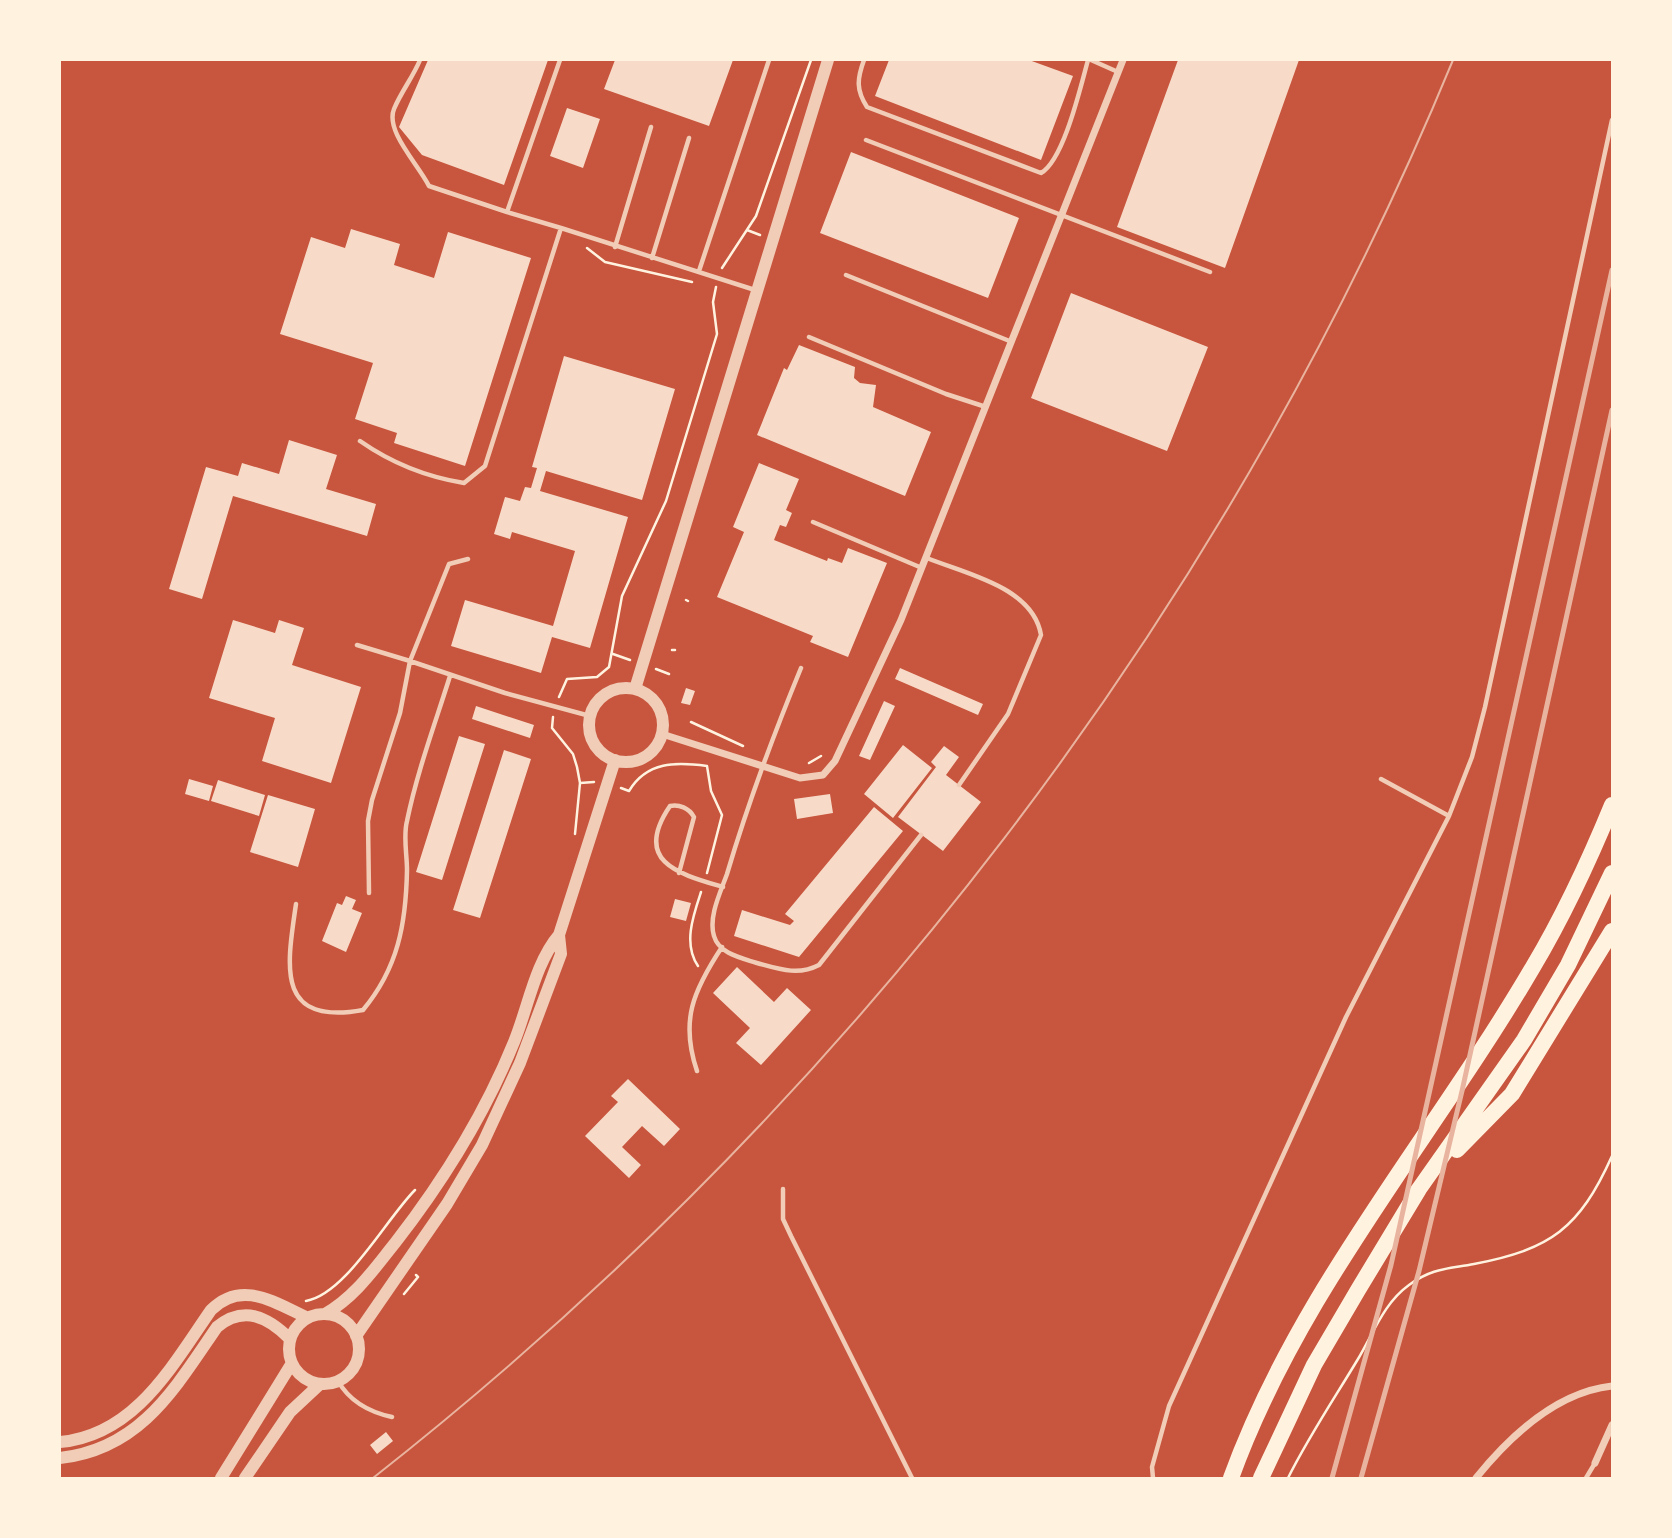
<svg xmlns="http://www.w3.org/2000/svg" width="1672" height="1538" font-family="Jost,sans-serif">
	<style>
		.building { fill: #f7dbc8 }
		.lines { fill: none; stroke-linecap: round; stroke-linejoin: round }
		.path { stroke: #fff3e0; stroke-width: 2.5 }
		.service { stroke: #f1ccb7; stroke-width: 4.5 }
		.minor { stroke: #f1ccb7; stroke-width: 7 }
		.tertiary { stroke: #f1ccb7; stroke-width: 12 }
		.trunk { stroke: #fff3e0; stroke-width: 16 }
		.tram { stroke: #e9b49f; stroke-width: 2 }
		.rail { stroke: #e9b49f; stroke-width: 5 }
	</style>
	<rect width="100%" height="100%" fill="#c8553d"/>
	<!-- building -->
	<path class="building" d="M428 60H548L504 185 422 155 399 127Z
		M615 60H733L709 126 604 89Z
		M889 60H1029L1073 76 1041 160 875 96Z
		M1178 60H1299L1225 268 1117 227Z
		M567 108 600 119 583 168 550 156Z
		M851 152 1019 218 988 298 820 233Z
		M351 229 400 244 394 265 434 278 448 232 531 258 465 466 394 443 397 433 355 419 373 363 280 334 311 237 345 248Z
		M1071 293 1208 347 1167 451 1031 398Z
		M799 345 855 367 854 378 860 383 876 385 873 407 931 432 905 496 757 435 784 368 787 370Z
		M564 356 675 389 642 500 546 471 540 491 628 517 590 648 552 637 541 673 451 646 465 600 553 626 575 551 512 532 510 539 494 534 505 497 520 501 525 487 531 488 537 468 532 467Z
		M289 440 337 455 326 489 376 504 367 536 233 496 202 599 169 589 206 467 238 476 242 463 279 474Z
		M759 463 799 479 786 510 792 513 786 527 780 525 774 540 827 561 828 558 842 563 848 548 887 563 848 657 810 642 813 636 717 597 744 532 733 527Z
		M233 620 275 633 279 620 304 628 292 665 361 687 331 783 262 761 275 718 209 698Z
		M900 668 983 704 978 715 895 679Z
		M686 688 695 691 690 705 681 703Z
		M884 701 895 706 870 760 859 756Z
		M476 706 534 725 530 738 472 719Z
		M459 736 485 744 442 880 416 872Z
		M903 745 932 768 893 818 864 794Z
		M944 746 959 757 946 775 981 802 943 851 898 817 936 767 931 762Z
		M504 750 531 759 480 918 453 910Z
		M189 779 213 786 209 801 185 794Z
		M218 780 265 795 259 816 211 801Z
		M830 794 833 813 797 819 794 799Z
		M268 795 315 809 298 867 250 852Z
		M874 807 903 831 799 957 734 936 742 910 790 925 794 921 785 914Z
		M346 896 356 900 352 909 362 913 346 952 322 941 337 903 342 905Z
		M675 899 691 903 686 921 670 917Z
		M737 967 774 1002 787 988 811 1010 761 1065 736 1043 750 1028 713 993Z
		M628 1079 680 1129 664 1146 642 1126 622 1147 641 1165 629 1178 585 1136 618 1102 611 1096Z
		M386 1432 393 1441 377 1454 370 1445Z"/>
	<g class="lines">
		<!-- path -->
		<path class="path" d="M747 230 760 235
			M587 248 605 262 692 282
			M722 268 756 216 811 60
			M686 600 688 601
			M672 650H675
			M613 654 630 660
			M656 669 669 674
			M559 697 567 679 597 677 609 667 622 596 666 501 717 334 713 302 716 287
			M553 717 552 728 573 754 577 767 580 783 575 834
			M691 722 743 746
			M809 763 821 756
			M580 783 594 782
			M621 788 629 791C647 761 676 762 707 766L711 791 722 815 707 873
			M698 966C683 944 693 916 701 892
			M404 1294 418 1277 416 1275
			M306 1301C346 1294 386 1219 415 1190
			M1288 1478C1309 1436 1334 1399 1358 1359 1374 1332 1384 1303 1409 1285 1432 1268 1448 1269 1474 1264 1551 1249 1579 1229 1612 1156"/>
		<!-- service -->
		<path class="service" d="M420 60C413 77 401 92 394 109 385 131 418 164 429 186L507 212
			M560 60 507 212 561 228
			M864 60C857 79 856 90 867 107L1041 173C1064 160 1081 85 1088 60
			M1091 60 1118 72
			M866 140 1210 272
			M615 247 651 127
			M652 258 689 138
			M699 271 769 60
			M846 275 1012 342
			M809 337 946 394 986 407
			M360 441C390 462 427 477 464 483L485 466 561 228 755 290
			M813 522 922 568
			M927 558C966 574 1033 587 1041 635L1008 714 959 785
			M357 645 410 661 449 564 468 559
			M801 668C773 736 748 803 727 874 721 891 708 917 714 936 719 954 742 958 757 963 779 969 798 976 819 965L921 835
			M1449 816 1472 757 1485 707 1612 120
			M679 873 694 817C689 808 679 804 670 806 632 862 679 874 723 887
			M369 893 368 821 372 800 400 713 410 661 505 693 590 716
			M296 904C287 966 275 1026 363 1010 398 968 406 924 407 870 407 854 403 836 407 821 417 772 435 724 450 676
			M697 1071C680 1021 693 991 722 947
			M783 1189V1219L791 1236 912 1478
			M338 1381C350 1402 369 1412 392 1417
			M1153 1478 1152 1467 1169 1406 1346 1017 1449 816 1381 779
			M1586 1478 1595 1463"/>
		<!-- minor -->
		<path class="minor" d="M662 734 800 778 823 775 835 761 901 620 1123 60
			M1595 1463 1612 1425
			M1476 1478C1510 1436 1556 1392 1612 1386"/>
		<!-- tertiary -->
		<path class="tertiary" d="M589 725a37 37 0 1 1 74 0a37 37 0 1 1-74 0Z
			M635 689 828 60
			M325 1314C355 1297 374 1269 395 1243 444 1180 484 1116 514 1042 528 1008 535 963 559 935
			M289 1349a35 35 0 1 1 70 0a35 35 0 1 1-70 0Z
			M356 1336 447 1204 482 1145 520 1063 561 954 559 935 615 760
			M60 1442C135 1435 172 1366 211 1310 242 1279 275 1303 308 1318
			M60 1458C141 1449 175 1388 217 1327 244 1305 268 1317 290 1339
			M221 1478 292 1363
			M245 1478 290 1412 320 1384"/>
		<!-- trunk -->
		<path class="trunk" d="M1457 1150 1512 1094 1612 931
			M1231 1478C1299 1290 1433 1138 1533 967 1564 915 1589 861 1612 805
			M1261 1478 1314 1365 1358 1290 1419 1189 1524 1040 1568 965 1612 873"/>
		<!-- tram -->
		<path class="tram" d="M373 1478C846 1106 1223 617 1453 60"/>
		<!-- rail -->
		<path class="rail" d="M1332 1478 1391 1265 1612 270
			M1361 1478 1419 1271 1462 1091 1612 410"/>
	</g>
	<!-- border -->
	<rect width="1672" height="1538" fill="none" stroke="#fff3e0" stroke-width="122"/>
</svg>
